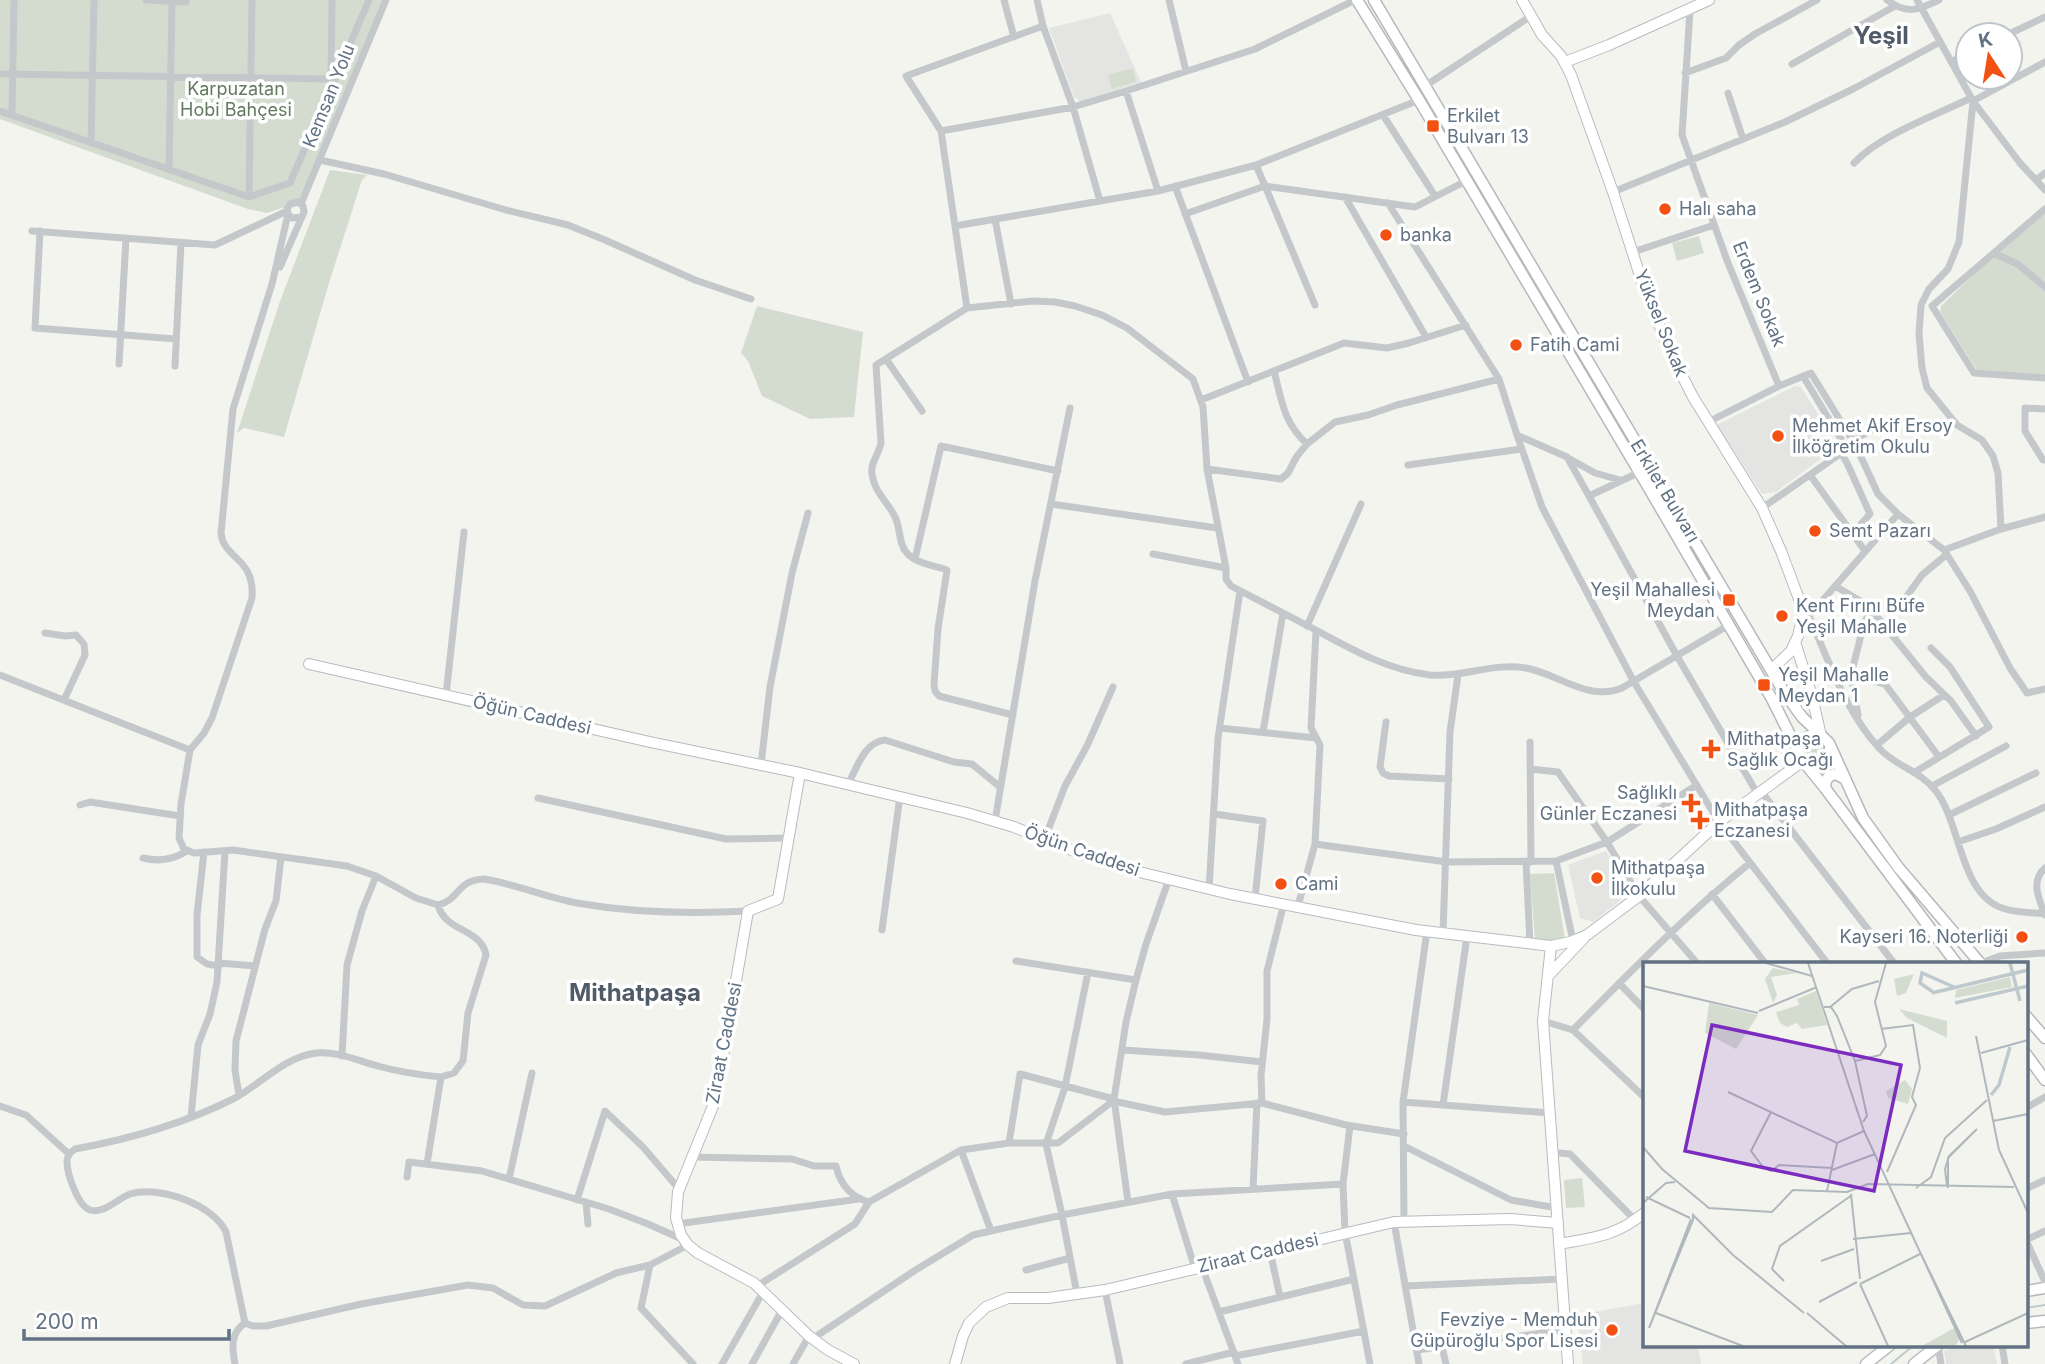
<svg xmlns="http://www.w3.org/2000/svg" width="2045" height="1364" font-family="Inter,sans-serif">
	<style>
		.built { fill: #e4e5e3 }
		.green { fill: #d4dcd0 }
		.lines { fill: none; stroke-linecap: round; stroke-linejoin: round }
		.stream { stroke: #bec9ce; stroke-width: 2 }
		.secondary-casing { stroke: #b7bbc0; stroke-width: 12 }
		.primary-casing { stroke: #b5b9bd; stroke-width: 13 }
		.street { stroke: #c5c8cb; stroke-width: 7 }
		.secondary { stroke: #fff; stroke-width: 10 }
		.primary { stroke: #fff; stroke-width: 10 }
		.poi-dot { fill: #f25111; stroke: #fff; stroke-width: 2.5 }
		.labels { text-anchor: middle; stroke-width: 7; stroke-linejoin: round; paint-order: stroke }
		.park-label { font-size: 18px; fill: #637a5f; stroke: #fff }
		.street-label { font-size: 18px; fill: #607283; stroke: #fff }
		.poi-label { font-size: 18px; fill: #607283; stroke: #fff; text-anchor: start }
		.district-label { font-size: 24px; font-weight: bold; fill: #4f5b67; stroke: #fff }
		.inset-river { fill: none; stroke: #bec9ce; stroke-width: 3.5 }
		.inset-road { fill: none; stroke: #b0b8be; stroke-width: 2 }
		.view { fill: #7b2cbf; fill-opacity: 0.15; stroke: #7b2cbf; stroke-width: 3.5 }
		.inset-edge { fill: none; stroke: #607283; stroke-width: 3.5 }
	</style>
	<rect width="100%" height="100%" fill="#f4f4ef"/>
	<!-- built -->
	<path class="built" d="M1110 13 1141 82 1081 102 1074 97 1049 28Z
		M1795 386 1801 387 1838 446 1776 492 1762 494 1717 425Z
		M1606 851 1632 891 1593 922 1580 918 1568 865Z
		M1644 1303V1345H1698L1701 1364H1583L1577 1315Z
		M1959 1345H1993L1997 1364H1946L1944 1351Z"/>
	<!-- green -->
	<path class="green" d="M0 0H384L308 182 299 199 282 208 267 213 248 209 0 119Z
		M1133 68 1136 82 1111 89 1108 75Z
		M330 170 367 175 362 180 329 283 284 437 244 428 237 433 279 304Z
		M2045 212V375L1983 372 1977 370 1940 312 1941 306 1992 257Z
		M1699 236 1704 253 1677 261 1672 243Z
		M757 306 863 332 854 417 810 419 762 396 748 361 741 353Z
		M1804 751a11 11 0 1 1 22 0a11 11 0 1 1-22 0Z
		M1554 873 1565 939 1557 941 1535 940 1530 874Z
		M1582 1178 1585 1207 1566 1208 1564 1180Z"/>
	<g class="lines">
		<!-- stream -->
		<path class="stream" d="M2026 1308 2045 1305
			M1891 1364 1914 1345"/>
		<!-- secondary casing -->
		<g class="secondary-casing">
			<path id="secondary" d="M1522 0 1542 35 1561 56 1571 75 1613 192 1643 285 1670 352 1693 397 1762 508 1781 551 1802 607V619L1798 636 1791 651 1771 670
				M1565 62 1609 45 1709 0
				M1795 642 1812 696 1821 736
				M309 664 650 742 800 773 967 813 1014 827 1079 853 1131 870 1230 894 1416 930 1551 946 1570 942 1587 935 1639 896 1719 822 1803 761
				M800 773 778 899 748 911 718 1086 713 1106 678 1192 676 1218 681 1235 688 1245 698 1253 754 1283 809 1336 828 1350 854 1364
				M1551 946 1543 1021 1568 1364
				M1549 975 1584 938
				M1559 1244C1592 1238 1617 1236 1644 1213
				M955 1364 963 1336 969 1323 986 1307 1008 1298H1048L1105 1290 1394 1222 1510 1219 1558 1223"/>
		</g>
		<!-- primary casing -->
		<g class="primary-casing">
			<path id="primary" d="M1357 0 1419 100 1647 485 1772 699 1803 761 1825 788 1956 963
				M1374 0 1784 692 1802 717 1829 743 1863 818 1898 867 1980 963
				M1799 751C1800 739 1809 733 1821 736
				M1806 764C1820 769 1830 762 1830 748
				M1825 788C1825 780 1828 775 1836 774L1845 779
				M2026 1016 2045 1038
				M2026 1054 2045 1080
				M2026 1291 2045 1288
				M2026 1323 2045 1321
				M1866 1364 1890 1345
				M1914 1364 1938 1345"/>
		</g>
		<!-- street -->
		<path class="street" d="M146 0 186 2V0
			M1004 0 1014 37
			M1037 0 1043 26 1073 107 1100 201
			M1169 0 1186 71
			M1887 0C1907 15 1918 10 1939 0
			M1917 0 1973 101 2020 163 2045 190
			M1690 10 1682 135 1728 263 1779 386
			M1043 26 906 76 941 131 967 308 1033 301 1055 302 1075 306 1102 315 1127 328 1193 379 1203 407 1207 469 1226 568V579L1231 586C1258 600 1285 614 1312 628 1349 648 1387 670 1430 675 1462 678 1494 662 1526 668 1559 674 1588 702 1622 688L1729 625
			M2007 35 2045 17
			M1951 62 1968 54
			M1792 64 1895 6
			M1685 73 1726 58 1739 45 1755 34 1817 0
			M0 74 331 79 334 81
			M331 79 332 0
			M1425 86 1531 16
			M1126 91 1158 191
			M1728 93 1743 139
			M0 111 249 197 290 183 369 0
			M12 115 14 0
			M1383 115 1435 196
			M941 131 1073 107 1126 91 1255 49 1355 0
			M91 143 94 0
			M320 160 384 174 506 210 568 225 605 240 695 280 751 299
			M1854 163C1880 135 1936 115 1971 98
			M1256 165 1265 186 1415 207 1466 181
			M169 170 172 2
			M2036 180 2045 173
			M1175 186 1248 382
			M1613 192 1785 122 1853 89 1940 42
			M249 197 252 0
			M1345 197 1426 337
			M1388 203 1499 379 1517 435 1567 457 1589 496 1640 472
			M301 204 386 0
			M2045 209 1932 306 1974 373 2045 378
			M288 214 272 284 233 409 221 533C222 548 234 554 243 565 251 574 253 586 252 598L212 718 204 733 190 750 181 804 179 838 184 849 194 853 233 850 347 866 376 876 416 898 438 905C460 900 456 880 484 879 515 884 546 897 577 903 634 913 692 914 748 911
			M1185 214 1265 186 1315 305
			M995 219 1011 304
			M955 226 1158 191 1256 165 1419 100
			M32 231 215 245 287 211
			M40 231 35 328 176 339
			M1633 252 1714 225
			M1994 253 2019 265 2045 287
			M280 267 304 212 303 206 299 202 290 204 287 209 288 214 292 218 301 217
			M967 308 876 365 881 443C879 454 870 463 872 474 874 492 888 502 895 517 901 528 898 544 907 553 915 563 935 566 947 570L938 629 934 684 935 691 939 696 1013 715
			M886 359 922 411
			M119 364 126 238
			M175 366 181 243
			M1274 371C1282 401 1283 422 1307 444
			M1201 400 1344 343 1387 348 1409 343 1466 325
			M2045 409 2025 408V431L2043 460H2045
			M1708 422 1779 386 1811 373 1856 446 1878 494 1898 514 1944 550 1970 591 2010 668 2027 693 2045 689
			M1517 435 1542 507 1634 682 1719 822 1827 963
			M1853 441 1874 428
			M1841 453 1847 463 1870 514 1853 533
			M1570 459 1595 473 1620 480
			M1408 465 1521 449
			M1207 469 1281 479 1288 473 1297 456 1307 444 1335 422 1368 415 1397 405 1499 379
			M1810 475 1865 551
			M1589 496 1677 656 1757 793
			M1051 504 1217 528
			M1762 508 1847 449 1803 376
			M2001 529 1998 473 1993 456 1982 440 1957 425 1927 388 1922 368 1919 334 1921 305 1929 289 1948 269 1959 242 1973 101 2045 62
			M1944 550 2001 529 2045 517
			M1153 554 1226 568
			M915 559 941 446 1058 471
			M1835 586 1864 603 1879 619 1926 677 1951 701 1976 736
			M1921 612 1904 600 1922 575 1946 555
			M1809 616 1898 514
			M1802 619 1809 616C1829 661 1845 711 1879 748 1895 766 1919 770 1935 790 1961 821 1959 893 2002 908 2015 913 2032 912 2045 914
			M1307 626 1361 504
			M45 633 65 636 76 635 84 644 85 655 64 700
			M0 675 190 750
			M1851 675 1885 684 1939 757
			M446 695 464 532
			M1858 715 1851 675 1863 627 1870 610
			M1386 722 1380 767 1383 773 1389 776 1449 779
			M1220 728 1316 738
			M1263 732 1283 613
			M1530 742 1531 862
			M1877 745 1910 717 1944 695
			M761 765 770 687 792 573 808 513
			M1530 769 1558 772 1607 842 1639 896 1697 963
			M1915 772 1989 727 1950 667 1931 648
			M848 784C857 768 864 742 885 740L954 762 972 764 1000 787
			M1932 786 2006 746
			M1760 790 1894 963
			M538 798 726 839 788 838
			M80 805 90 802 180 816
			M1214 814 1263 821 1255 898
			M1949 815 2036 773
			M995 821 1035 581 1070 408
			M1045 838 1065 786 1087 746 1113 687
			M1958 842 1996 829 2045 807
			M1315 844 1447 862 1556 861 1607 842 1697 785
			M204 852 197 915V957L207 964 219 966
			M143 858C159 862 173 860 187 851
			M1556 861 1573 941
			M1526 862 1530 943
			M2045 868C2030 881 2039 899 2045 915
			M1209 889 1218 738 1240 591
			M1712 894 1765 963
			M1284 903 1267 971V1019L1261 1076 1262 1103 1346 1125 1404 1134
			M1298 906 1315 844 1320 745 1311 728 1316 631
			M882 930 900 796
			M1443 933 1450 732 1458 675
			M1016 961 1136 980
			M219 963 255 966
			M1981 963 2000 956 2045 953
			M1619 983 1644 1009
			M1543 1021 1573 1030 1644 1097
			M1573 1030C1630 972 1687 914 1750 863
			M1123 1050 1199 1055 1262 1062
			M342 1056 347 965 362 911 376 876
			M239 1095 235 1070 236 1041 265 929 276 901 281 857
			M1403 1102 1550 1113
			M1443 1105 1467 936
			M0 1106 26 1115 69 1154
			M2026 1108 2045 1097
			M191 1117 198 1045 210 1014 217 982 225 851
			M1350 1126 1343 1184 1345 1232 1370 1364
			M1009 1143 1020 1074 1114 1099
			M1404 1146 1511 1200 1557 1208
			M961 1150 991 1231
			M1553 1155 1560 1153 1570 1154 1635 1220
			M691 1157 792 1159 814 1166H836C840 1184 851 1197 869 1202
			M427 1164 441 1077 454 1073 463 1061 468 1013 486 955C481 928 445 932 438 905
			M407 1177 409 1162 482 1171 609 1209 648 1224 684 1240
			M509 1179 532 1073
			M1253 1189 1257 1103
			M2026 1189 2045 1180
			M1172 1194 1195 1269
			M577 1200 605 1111 643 1147 679 1189
			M1128 1202 1114 1099 1126 1022 1136 980 1146 944 1169 879
			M586 1203 588 1224
			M1404 1221 1403 1102 1427 931
			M1394 1222 1419 1364
			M677 1224 859 1199
			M2026 1240 2045 1282
			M2026 1240 2045 1231
			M688 1245 650 1265 641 1308 693 1364
			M1270 1251 1280 1297
			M1202 1267 1238 1364
			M1026 1270 1070 1258
			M757 1286 855 1224 869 1202 961 1150 1009 1143H1058L1113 1101 1165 1112 1262 1103
			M1405 1286 1561 1279
			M1105 1290 1120 1364
			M1077 1294 1062 1215 1046 1144 1065 1087 1088 972
			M1219 1312 1354 1279
			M245 1323 253 1326H266L361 1304 468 1285 493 1288 523 1305 545 1306 616 1273 650 1265
			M812 1339 914 1271 973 1235 1062 1215 1172 1194 1343 1184
			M1938 1345 1941 1364
			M2002 1345 2005 1364
			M1442 1347 1446 1364
			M1417 1350 1565 1330
			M1235 1356 1364 1331
			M235 1364C232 1348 230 1333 245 1323L226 1232C213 1204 158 1185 130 1194 117 1199 104 1214 90 1210 78 1206 67 1174 67 1162 67 1155 71 1152 75 1149 130 1139 183 1124 233 1099 260 1085 284 1057 316 1053 338 1051 358 1061 378 1066 399 1072 420 1075 441 1077
			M722 1364 763 1292
			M752 1364 782 1310
			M793 1364 809 1336
			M1186 1364 1234 1352"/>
		<!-- secondary -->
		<use href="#secondary" class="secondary"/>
		<!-- primary -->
		<use href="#primary" class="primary"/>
	</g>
	<!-- markers -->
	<g class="poi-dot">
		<rect x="1426" y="119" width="14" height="14" rx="3.5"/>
		<circle cx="1665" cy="209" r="7"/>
		<circle cx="1386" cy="235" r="7"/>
		<circle cx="1516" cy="345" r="7"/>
		<circle cx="1778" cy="436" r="7"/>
		<circle cx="1815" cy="531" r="7"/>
		<rect x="1722" y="593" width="14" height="14" rx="3.5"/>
		<circle cx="1782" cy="616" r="7"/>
		<rect x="1757" y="678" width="14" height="14" rx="3.5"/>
		<path d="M1707.5 738.5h7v7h7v7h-7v7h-7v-7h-7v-7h7z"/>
		<path d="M1687.5 792.5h7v7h7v7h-7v7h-7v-7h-7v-7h7z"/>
		<path d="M1696.5 809.5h7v7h7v7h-7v7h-7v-7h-7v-7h7z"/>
		<circle cx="1597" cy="878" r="7"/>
		<circle cx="1281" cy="884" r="7"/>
		<circle cx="2022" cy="937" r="7"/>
		<circle cx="1612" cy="1330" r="7"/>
	</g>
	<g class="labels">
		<!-- park labels -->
		<g class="park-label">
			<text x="236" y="95">Karpuzatan<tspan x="236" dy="21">Hobi Bahçesi</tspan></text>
		</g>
		<!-- street labels -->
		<g class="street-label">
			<text transform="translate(329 96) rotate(-68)" y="6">Kemsan Yolu</text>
			<text transform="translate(1759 294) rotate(68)" y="6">Erdem Sokak</text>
			<text transform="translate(1661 323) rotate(68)" y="6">Yüksel Sokak</text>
			<text transform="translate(1665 491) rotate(59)" y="6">Erkilet Bulvarı</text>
			<text transform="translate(532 715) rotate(13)" y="6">Öğün Caddesi</text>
			<text transform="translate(1082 851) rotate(19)" y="6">Öğün Caddesi</text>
			<text transform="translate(724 1043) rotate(-79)" y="6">Ziraat Caddesi</text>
			<text transform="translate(1258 1253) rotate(-13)" y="6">Ziraat Caddesi</text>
		</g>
		<!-- poi labels -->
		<g class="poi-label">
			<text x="1447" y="122">Erkilet<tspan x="1447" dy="21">Bulvarı 13</tspan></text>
			<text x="1679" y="215">Halı saha</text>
			<text x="1400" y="241">banka</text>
			<text x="1530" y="351">Fatih Cami</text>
			<text x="1792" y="432">Mehmet Akif Ersoy<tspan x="1792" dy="21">İlköğretim Okulu</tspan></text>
			<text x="1829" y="537">Semt Pazarı</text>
			<text x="1715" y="596" text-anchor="end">Yeşil Mahallesi<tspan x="1715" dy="21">Meydan</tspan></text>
			<text x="1796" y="612">Kent Fırını Büfe<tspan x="1796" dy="21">Yeşil Mahalle</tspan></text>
			<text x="1778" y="681">Yeşil Mahalle<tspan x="1778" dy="21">Meydan 1</tspan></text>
			<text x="1727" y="745">Mithatpaşa<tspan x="1727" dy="21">Sağlık Ocağı</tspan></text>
			<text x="1677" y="799" text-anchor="end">Sağlıklı<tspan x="1677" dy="21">Günler Eczanesi</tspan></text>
			<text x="1714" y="816">Mithatpaşa<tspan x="1714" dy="21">Eczanesi</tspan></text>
			<text x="1611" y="874">Mithatpaşa<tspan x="1611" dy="21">İlkokulu</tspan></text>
			<text x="1295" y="890">Cami</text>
			<text x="2008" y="943" text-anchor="end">Kayseri 16. Noterliği</text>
			<text x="1598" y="1326" text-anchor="end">Fevziye - Memduh<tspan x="1598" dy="21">Güpüroğlu Spor Lisesi</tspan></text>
		</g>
		<!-- district labels -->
		<g class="district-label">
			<text x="1881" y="44">Yeşil</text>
			<text x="635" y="1001">Mithatpaşa</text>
		</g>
	</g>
	<!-- overview -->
	<g transform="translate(1643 962)">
		<rect width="385" height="385" fill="#f4f4ef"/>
		<path d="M130 6 154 11 128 15 134 33 130 41 122 17ZM271 12 263 31 254 34 251 17ZM367 15 369 25 312 36 313 28ZM173 29 184 63 159 67 154 61 144 65 137 61 133 50 156 43 154 37ZM66 41 115 53 93 87 62 71ZM256 47 304 59V76L264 56ZM262 118 269 127 265 142 245 136 243 129ZM313 365 317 377 312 384H279Z" fill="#d4dcd0"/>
		<path class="inset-river" d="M367 1 377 39M290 30 277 21 279 11 311 25M289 31 385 8M312 41 385 24M348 133 356 123 367 85"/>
		<path class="inset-road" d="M123 1 169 14M165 1 221 169 277 290M0 24 115 51M181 45H188L194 54 212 99 224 154 220 160M186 46 209 27 236 19M116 49 174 25M238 67 270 63 277 106 269 135 273 143 244 210M333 74 356 188 385 251M338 91 385 78M212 99 237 93 243 84 232 40 243 1M85 130 194 181 221 169M128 150 108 189 120 205 128 209 136 203 189 206M350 159 385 152M0 185 19 207 66 246 129 250 150 228 204 230 225 222 371 225M189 208 232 192M304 224 302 207 306 194 334 167 305 196V226M273 226 288 215 302 176 344 138M184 229 194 181M208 232 217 317M3 235 47 256M0 241 23 221 32 220M48 257 6 366 50 258M50 258V253L90 293 161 351M210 277 268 271M178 299 211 287M141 319 129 307 137 284 209 233M217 322 245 384M217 322 277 292M176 340 214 320M13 351 100 384M164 351 203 384M322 380 385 351M319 381 277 290 323 384"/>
		<path class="view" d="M69 63 258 103 231 229 42 189Z"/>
		<rect width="385" height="385" class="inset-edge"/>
	</g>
	<!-- north arrow -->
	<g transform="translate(1989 56) rotate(348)"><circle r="33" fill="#ffffff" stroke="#bfc7cd" stroke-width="2"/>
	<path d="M0-5L12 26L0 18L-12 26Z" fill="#f25111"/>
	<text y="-10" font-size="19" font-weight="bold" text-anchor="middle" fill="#607283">K</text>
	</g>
	<!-- scale -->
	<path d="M24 1329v10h205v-10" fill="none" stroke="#607283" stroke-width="3.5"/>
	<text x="35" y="1329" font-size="21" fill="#607283" stroke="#ffffff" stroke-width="5" paint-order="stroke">200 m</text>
</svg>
